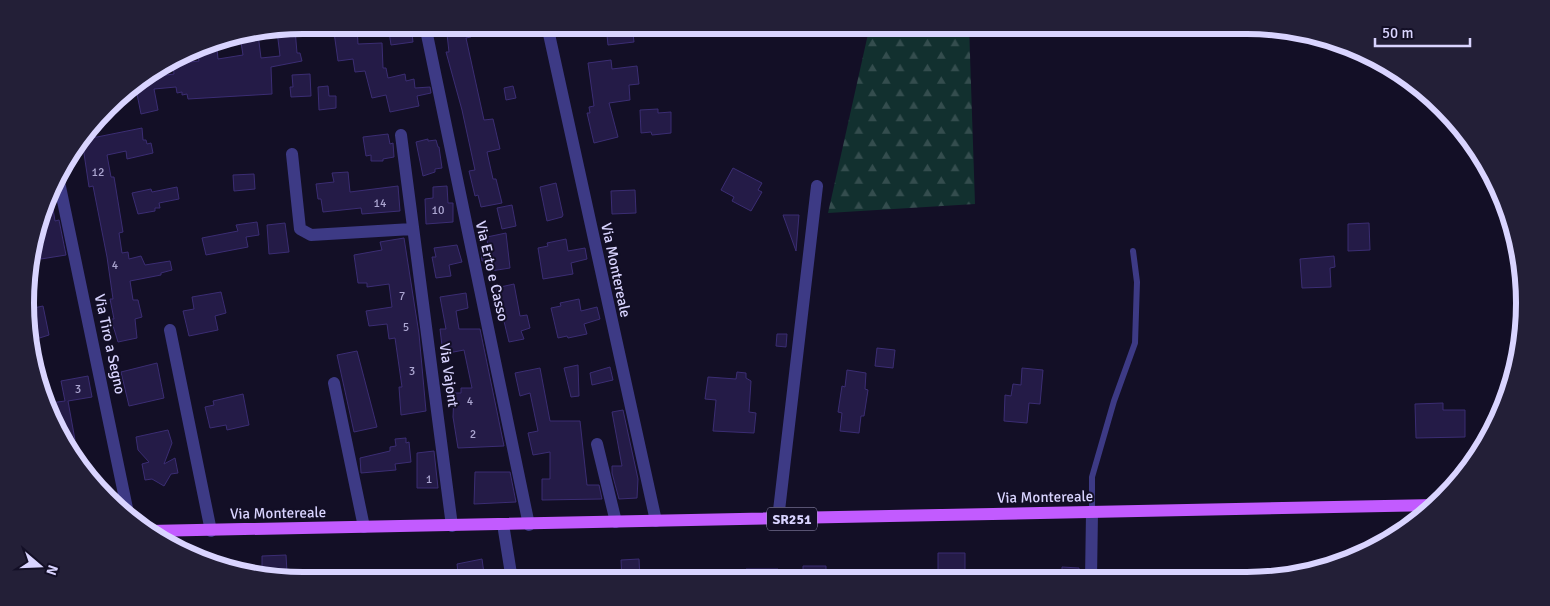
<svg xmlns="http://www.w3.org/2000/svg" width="1550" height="606" font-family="Signika,sans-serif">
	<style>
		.forest { fill: url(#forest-firs) }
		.building { fill: #241b47; stroke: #3b2d73 }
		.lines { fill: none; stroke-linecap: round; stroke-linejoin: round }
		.service { stroke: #3d3a85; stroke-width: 6 }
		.minor { stroke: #3d3a85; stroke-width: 12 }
		.primary { stroke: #c25bff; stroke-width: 12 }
		.labels { text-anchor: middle; stroke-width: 4; stroke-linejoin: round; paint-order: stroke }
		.number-label { font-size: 12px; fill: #aca6d1 }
		.shield { fill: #130f26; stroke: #9e99be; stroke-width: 1 }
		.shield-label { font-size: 14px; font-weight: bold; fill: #d9d4ff }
		.street-label { font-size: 15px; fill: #d9d4ff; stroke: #130f26 }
		.rim { fill: none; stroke: #d9d4ff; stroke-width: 6 }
	</style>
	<defs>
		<pattern id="forest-firs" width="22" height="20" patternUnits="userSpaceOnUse" patternTransform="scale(1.25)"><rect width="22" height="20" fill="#12302f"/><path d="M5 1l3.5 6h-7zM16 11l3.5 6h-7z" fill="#344d4e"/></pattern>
	</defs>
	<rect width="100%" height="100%" fill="#130f26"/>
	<!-- forest -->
	<path class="forest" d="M870 25H969L975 204 828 213Z"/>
	<!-- building -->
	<path class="building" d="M333 25 357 27 358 44 382 43 383 68H386L388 78 405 74 406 81 414 79 415 88 430 87 431 93 417 96 419 106 390 112 386 95 372 98 365 71 355 72 353 59 338 61Z
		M388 25H411L413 42 391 45Z
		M446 25H491V32L471 34V37L466 38 484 120 493 119 500 149 487 152 493 179H496L502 203 481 207 478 195 475 196 469 171 475 170 462 110 446 52H449Z
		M606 25H632L634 42 608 45Z
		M295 29 297 53H300L302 61 271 67 272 94 188 99 187 94 182 95V92L177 93 176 87 154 89 158 110 141 114 136 89 152 83 151 77 174 74 173 64 199 61 197 49 211 41 212 50 217 49 218 59 243 55 240 36 258 34 261 58 280 56 277 31Z
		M611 60 612 69 637 66 639 84 629 85 630 100 609 103 618 137 594 143 587 113H590L589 107 594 106 588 63Z
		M310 74 311 96 291 97 290 87H293L292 75Z
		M328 86 329 96H336V108L319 110 318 87Z
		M513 86 516 98 506 100 504 88Z
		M658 109V113L671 112V133L652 135 651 132 641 133 640 110Z
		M142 128 143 140H146L147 144 151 143 153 153 127 159 126 151 107 155 111 177H114L123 232 119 233 122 253 128 252 129 259 141 256 145 265 170 261 172 270 161 273V275L130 281 133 300H138L142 317 135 319 137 338 118 342 111 319H114L110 299H113L107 257 93 186 89 187 82 140Z
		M388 134 390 144 393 143 394 157 383 159V161H371V155L366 156 363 137Z
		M428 139V141L436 140 438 147H439L442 168 435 169V172L423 176 416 142Z
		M733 168 762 183 758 190 762 192 751 211 732 201 734 197 721 190Z
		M348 172 350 192 398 186 400 211 362 214 361 208 323 212 321 199H318L316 184 334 182 332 173Z
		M254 174 255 189 234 191 233 175Z
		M556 183 563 215 562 217 547 221 540 187Z
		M447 186 448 203H453V222L426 224 425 199 433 198V187Z
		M177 187 179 199 159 203 160 208H155V211L138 214 132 193 151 189 152 192Z
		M635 190 636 213 612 214 611 191Z
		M51 196 55 221 59 220 66 255 41 259 38 236Z
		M512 205 516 226 502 229 497 208Z
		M783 215H799L796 251Z
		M257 222 259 235 246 237 248 247 206 255 202 238 238 231 236 225Z
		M285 223 289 252 269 254 267 225Z
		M1369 223 1370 250 1348 251V224Z
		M506 233 510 268 491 271 489 260 482 261 481 251 488 250 487 237Z
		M404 238 419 334 426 411 401 415 399 387H402L395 338 389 339 387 324 369 326 366 311 392 307 389 284 367 287V283H358L354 255 382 250 380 242Z
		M566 239 568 251 585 248 587 259 571 263 573 274 543 279 538 248 548 246 547 243Z
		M457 245 462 262 449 265 451 276 436 278 432 257H436L434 248Z
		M1334 256 1335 267 1330 268 1331 287 1302 288 1300 259Z
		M514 284 520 316 527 315 530 328 521 331 524 339 509 342 496 288Z
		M221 292 226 313 215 316 218 330 189 336 183 311 194 309 192 297Z
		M466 293 468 308 456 311 459 329H480L504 446 458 448 453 417 454 393H461V388H472L464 350 443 354 440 329H446L440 297Z
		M579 299 581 311 597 307 600 319 584 324 587 334 568 338 567 336 558 338 551 308 561 306 560 303Z
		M43 306 49 335 30 341 29 309Z
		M777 334H787L786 347 776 346Z
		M877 348 895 350 893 368 875 366Z
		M357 351 377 427 354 432 337 355Z
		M157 363 164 398 129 406 121 372Z
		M578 365 579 396 571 397 564 368Z
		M610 367 613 380 592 385 590 373Z
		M540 368 550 421H580L587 485H599L602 499 542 500V479H550V452L533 455 528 433 538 431 530 393 520 396 515 373Z
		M1022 368 1043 370 1040 404 1029 403 1027 423 1004 421 1005 395 1011 396 1013 384 1021 385Z
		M847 370 866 373 865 389 868 390 864 416H861L859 433 840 431 842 413 838 412 842 386 845 387Z
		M737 372 746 373V378L751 381 749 412 756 413 754 433 713 431 716 400 705 399 708 377 736 379Z
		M88 376 92 397 68 401 75 440 65 442 50 403 65 401 61 381Z
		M243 394 249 425 227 430 226 425 210 428 205 407 214 405 213 401Z
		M1443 403V410H1465V437L1416 438 1415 404Z
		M623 410 638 479 637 498 619 499 612 473V466H622L612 412Z
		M168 430 172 443 164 464 175 458 178 473 171 474 164 486 152 479 145 480 142 464 149 462 138 450 136 437Z
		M406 438V443L409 442 411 462 395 464 396 470 361 473 360 458 390 451V447L396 446 395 439Z
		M434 451 438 488H417V453Z
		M475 472H510L516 502 474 504Z
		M938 553H965V579H938Z
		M286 555 287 572H281L276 577 262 576V556Z
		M482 559 485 581H459L457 564Z
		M639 559 640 580H622L621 560Z
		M803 566H826V580L803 578Z
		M1062 567 1079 568V579H1062Z
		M746 569H778V580H746Z
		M341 570H354L355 581H342Z"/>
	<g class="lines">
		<!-- service -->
		<path class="service" d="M1092 512V477L1114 401 1135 343 1137 282 1133 251"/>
		<!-- minor -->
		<path class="minor" d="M425 25 529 525
			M547 25 656 521
			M401 135 452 526
			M292 154 300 229 311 235 412 229
			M58 177 129 518
			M170 330 211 531
			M334 383 364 527
			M597 444 616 522
			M778 519 817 186
			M503 524 512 580
			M1091 579 1092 512"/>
		<!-- primary -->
		<path class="primary" d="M149 531 1436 505"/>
	</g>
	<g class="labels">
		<!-- number labels -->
		<g class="number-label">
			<text x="98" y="176">12</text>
			<text x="380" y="207">14</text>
			<text x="438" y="214">10</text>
			<text x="115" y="269">4</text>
			<text x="402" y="300">7</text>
			<text x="406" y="331">5</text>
			<text x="412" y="375">3</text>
			<text x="78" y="393">3</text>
			<text x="470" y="405">4</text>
			<text x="473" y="438">2</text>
			<text x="429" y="483">1</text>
		</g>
		<!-- shield labels -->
		<rect class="shield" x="767" y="507.5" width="50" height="23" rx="4"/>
		<g class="shield-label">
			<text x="792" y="524">SR251</text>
		</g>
		<!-- street labels -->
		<g class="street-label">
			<text transform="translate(616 270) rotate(78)" y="5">Via Montereale</text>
			<text transform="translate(492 271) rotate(77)" y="5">Via Erto e Casso</text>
			<text transform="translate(110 344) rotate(78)" y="5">Via Tiro a Segno</text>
			<text transform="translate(449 375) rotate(82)" y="5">Via Vajont</text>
			<text transform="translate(1045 497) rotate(-1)" y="5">Via Montereale</text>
			<text transform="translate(278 513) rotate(-1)" y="5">Via Montereale</text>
		</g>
	</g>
	<!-- crop -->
	<path d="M0 0H1550V606H0ZM303 34H1247A269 269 0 0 1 1516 303V303A269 269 0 0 1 1247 572H303A269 269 0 0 1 34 303V303A269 269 0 0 1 303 34Z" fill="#231f37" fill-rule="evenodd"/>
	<path class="rim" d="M303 34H1247A269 269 0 0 1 1516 303V303A269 269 0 0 1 1247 572H303A269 269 0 0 1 34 303V303A269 269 0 0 1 303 34Z"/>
	<!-- north arrow -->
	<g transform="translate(40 566) rotate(109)" stroke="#130f26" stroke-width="4" paint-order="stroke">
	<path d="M0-4L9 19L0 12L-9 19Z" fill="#d9d4ff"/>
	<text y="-8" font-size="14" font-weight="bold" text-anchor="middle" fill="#d9d4ff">N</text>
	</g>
	<!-- scale -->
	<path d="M1375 38v8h95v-8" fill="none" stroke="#d9d4ff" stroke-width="2.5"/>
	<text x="1382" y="38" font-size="15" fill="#d9d4ff" stroke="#130f26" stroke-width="4" paint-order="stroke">50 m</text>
</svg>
